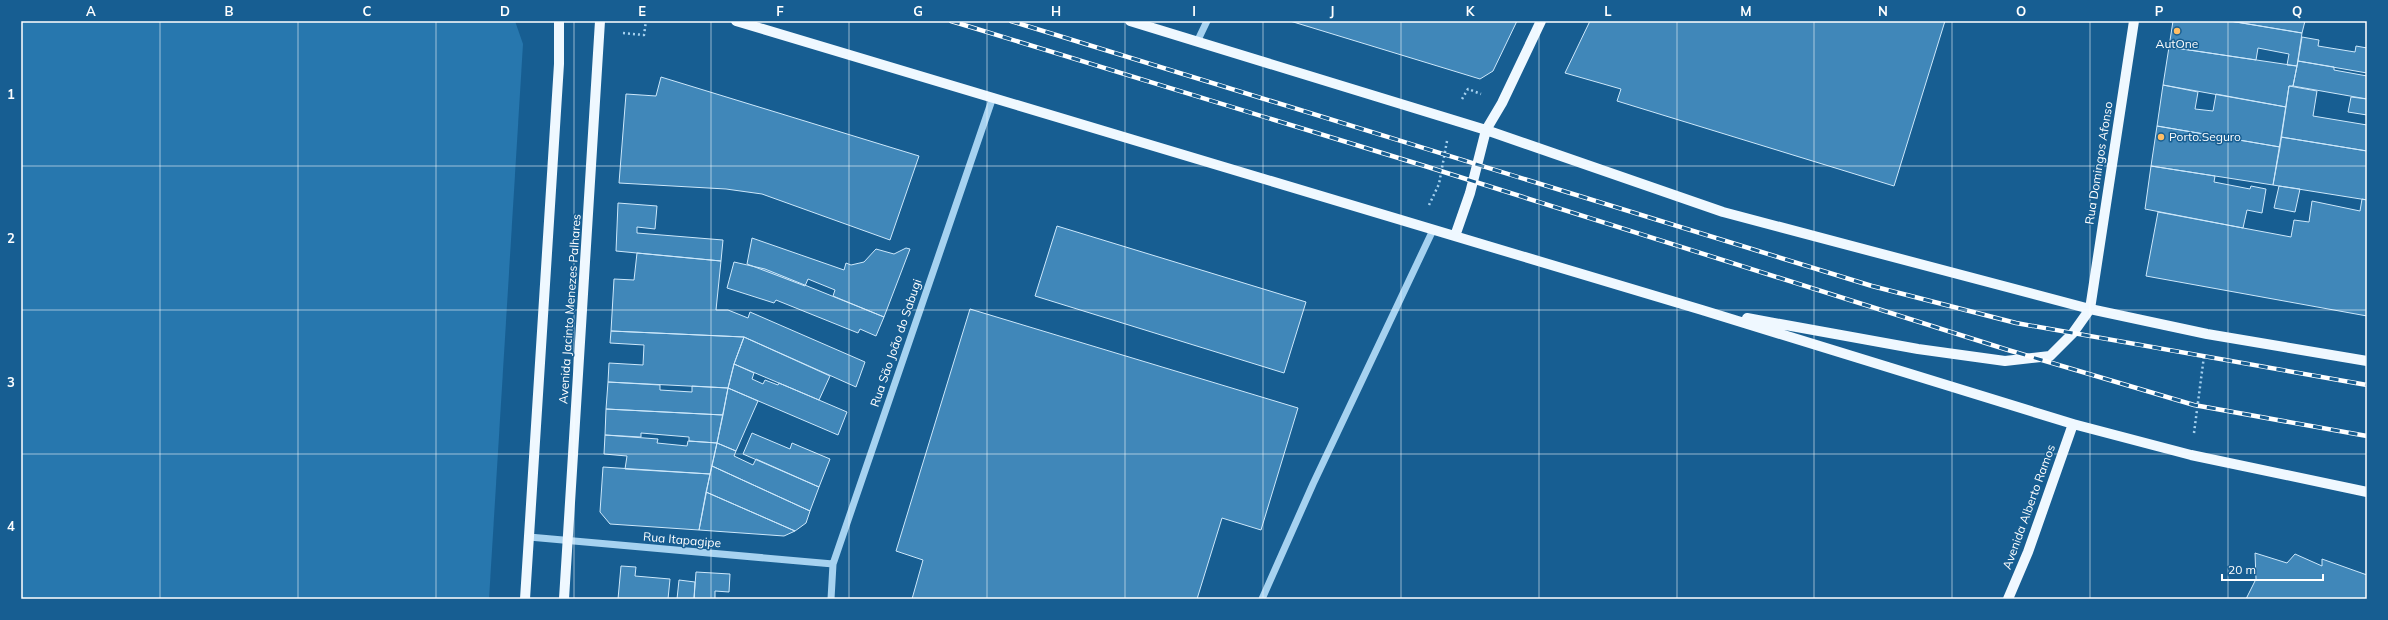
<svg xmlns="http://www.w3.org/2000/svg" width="2388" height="620" font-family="Mulish,sans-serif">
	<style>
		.green { fill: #2777ae }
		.building { fill: #4087b9; stroke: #cde8fb }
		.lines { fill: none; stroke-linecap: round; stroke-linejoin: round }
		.path { stroke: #a6d2f0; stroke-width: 2.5; stroke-dasharray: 2 3; stroke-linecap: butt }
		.minor { stroke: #a6d2f0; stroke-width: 7 }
		.major { stroke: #eff8ff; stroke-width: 10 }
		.rail-casing { stroke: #fff; stroke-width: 4.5 }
		.rail { stroke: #175e92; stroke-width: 3; stroke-dasharray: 9; stroke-linecap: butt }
		.grid { fill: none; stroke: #fff; stroke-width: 1; stroke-opacity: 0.55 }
		.poi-dot { fill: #ffbe65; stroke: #175e92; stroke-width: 1.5 }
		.labels { text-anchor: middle; stroke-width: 3; stroke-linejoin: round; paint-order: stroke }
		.poi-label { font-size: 12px; fill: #fff; stroke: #175e92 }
		.street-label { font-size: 12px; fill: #fff; stroke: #175e92 }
		.neatline { fill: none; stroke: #fff; stroke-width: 1.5 }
		.grid-label { font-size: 13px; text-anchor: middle; font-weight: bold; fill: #fff }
	</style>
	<rect width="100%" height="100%" fill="#175e92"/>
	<!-- green -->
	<path class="green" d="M21 21H515L523 44 489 599H21Z"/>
	<!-- building -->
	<path class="building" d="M1290 21H1517L1493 71 1480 79Z
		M1590 21H1945L1894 186 1617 101 1621 89 1565 73Z
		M2173 21H2230L2302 33 2297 66 2287 65 2289 54 2258 48 2256 60 2169 47Z
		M2230 21H2305L2302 33Z
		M2302 37 2319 40 2318 46 2355 52 2356 46 2367 48V73L2298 61Z
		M2169 47 2297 66 2293 86H2289L2286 107 2163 85Z
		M2298 61 2334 67V70L2367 76V99L2293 86Z
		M661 77 919 156 890 240 762 194 726 189 619 183 626 94 656 96Z
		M2163 85 2198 92 2195 109 2213 111 2216 94 2286 107 2280 147 2157 126Z
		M2289 86 2317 91 2313 116 2367 125V151L2281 137Z
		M2351 97 2367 99V115L2348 112Z
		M2157 126 2280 147 2273 185 2151 166Z
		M2281 137 2367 151V200L2273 185Z
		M2151 166 2215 176 2214 182 2250 189 2251 186 2266 189 2262 213 2247 210 2243 228 2145 209Z
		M2279 186 2300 189 2295 212 2274 208Z
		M2362 199 2367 200V316L2146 276 2158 212 2291 237 2294 220 2309 222 2312 201 2360 211Z
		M618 203 657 206 655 229 637 227V233L723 240 721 261 616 251Z
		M1057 226 1306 302 1284 373 1035 296Z
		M752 238 844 270 846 263 851 265 864 262 876 249 894 254 906 248 910 249 884 317 833 296 835 290 808 279 805 286 747 264Z
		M637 253 721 261 716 310H728L748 318 750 312 865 362 856 387 744 337 611 331 614 279 634 280Z
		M734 262 765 269 884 317 876 336 860 329 858 333 776 300 774 303 727 288Z
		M970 309 1298 408 1261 530 1222 518 1197 599H912L923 560 896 551Z
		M611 331 744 337 734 364 728 388 608 382 609 363 643 365 644 345 610 343Z
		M744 337 830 376 819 400 734 364Z
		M734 364 754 373 752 379 763 384 765 380 778 385 779 383 847 412 838 435 728 388Z
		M608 382 660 385V390L692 392V386L728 388 723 415 606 409Z
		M728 388 758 401 736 451 717 443Z
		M606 409 723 415 717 443 689 441V437L641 433V437L605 435Z
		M752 433 790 449 792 443 830 459 819 487 743 454Z
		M605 435 658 439 657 443 687 446 688 441 717 443 710 474 625 469 627 456 604 454Z
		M717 443 736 451 734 456 753 465 756 459 819 487 810 511 712 466Z
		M712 466 810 511 806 523 795 531 706 492Z
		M603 467 710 474 699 530 610 524 600 512Z
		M706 492 795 531 784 536 699 530Z
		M2255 553 2287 563 2295 554 2322 566V559L2367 575V599H2246L2256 579Z
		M621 566 636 567 635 576 670 579 668 599H618Z
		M696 572 730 574 729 592 715 591V599H694Z
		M679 580 695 582 694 599H677Z"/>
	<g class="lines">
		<!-- path -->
		<path class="path" d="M623 33 644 35 646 21
			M1462 99 1468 89 1481 94
			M1429 205 1439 184 1447 141
			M2194 433 2204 356"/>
		<!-- minor -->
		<path class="minor" d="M1197 42 1207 21
			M529 537 833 564
			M831 599 833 564 993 97
			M1262 599 1313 484 1433 230"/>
		<!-- major -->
		<path class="major" d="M736 21 1702 310 2073 424 2191 455 2367 492
			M1130 21 1486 130 1723 212 2090 309 2207 334 2367 361
			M1455 236 1470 193 1486 130 1502 103 1541 21
			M1747 318 1918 349 2005 361 2050 356 2073 333 2090 309 2134 21
			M525 599 559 64V21
			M564 599 600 21
			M2008 599 2028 552 2073 424"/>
		<!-- rail casing -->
		<g class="rail-casing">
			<path id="rail" d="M951 21 1428 167 2008 350 2194 405 2367 436
				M1011 21 1872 286 2016 323 2367 385"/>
		</g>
		<!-- rail -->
		<use href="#rail" class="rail"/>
	</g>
	<!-- grid -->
	<path class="grid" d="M160 21V599M298 21V599M436 21V599M574 21V599M711 21V599M849 21V599M987 21V599M1125 21V599M1263 21V599M1401 21V599M1539 21V599M1677 21V599M1814 21V599M1952 21V599M2090 21V599M2228 21V599M21 166H2367M21 310H2367M21 454H2367"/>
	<!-- markers -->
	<g class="poi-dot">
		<circle cx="2177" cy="31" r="4"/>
		<circle cx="2161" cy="137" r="4"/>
	</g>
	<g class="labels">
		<!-- poi labels -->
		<g class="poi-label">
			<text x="2177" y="48">AutOne</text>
			<text x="2169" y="141" text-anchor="start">Porto.Seguro</text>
		</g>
		<!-- street labels -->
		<g class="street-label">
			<text transform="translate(2099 163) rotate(-81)" y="4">Rua Domingos Afonso</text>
			<text transform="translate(570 309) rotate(-86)" y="4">Avenida Jacinto Menezes Palhares</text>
			<text transform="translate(896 343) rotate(-71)" y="4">Rua São João do Sabugi</text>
			<text transform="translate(2029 507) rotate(-70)" y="4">Avenida Alberto Ramos</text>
			<text transform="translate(682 540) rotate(5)" y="4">Rua Itapagipe</text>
		</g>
	</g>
	<!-- border -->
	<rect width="2388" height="620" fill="none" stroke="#175e92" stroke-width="44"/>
	<!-- scale -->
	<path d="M2222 574v6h101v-6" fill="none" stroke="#ffffff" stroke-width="2"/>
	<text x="2228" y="574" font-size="12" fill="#ffffff" stroke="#175e92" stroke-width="3" paint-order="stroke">20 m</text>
	<rect x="22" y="22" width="2344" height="576" class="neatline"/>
	<g class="grid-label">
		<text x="91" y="16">A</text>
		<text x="229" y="16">B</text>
		<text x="367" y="16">C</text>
		<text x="505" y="16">D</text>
		<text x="642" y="16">E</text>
		<text x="780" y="16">F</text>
		<text x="918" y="16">G</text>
		<text x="1056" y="16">H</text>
		<text x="1194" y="16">I</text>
		<text x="1332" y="16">J</text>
		<text x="1470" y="16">K</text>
		<text x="1608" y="16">L</text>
		<text x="1746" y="16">M</text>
		<text x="1883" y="16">N</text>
		<text x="2021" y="16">O</text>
		<text x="2159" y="16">P</text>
		<text x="2297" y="16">Q</text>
		<text x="11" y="99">1</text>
		<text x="11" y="243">2</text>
		<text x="11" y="387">3</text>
		<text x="11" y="531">4</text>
	</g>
</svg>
